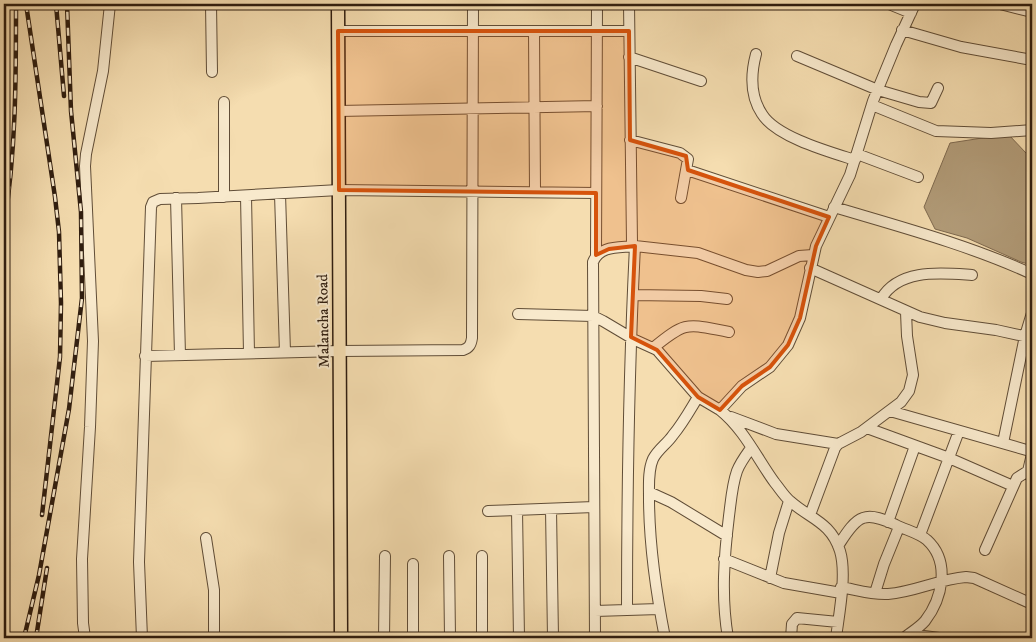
<svg xmlns="http://www.w3.org/2000/svg" width="1036" height="642" font-family="'IM FELL DW Pica',serif">
	<style>
		.water { fill: #b29c79; stroke: #7e694f }
		.lines { fill: none; stroke-linecap: round; stroke-linejoin: round }
		.minor-casing { stroke: #604d37; stroke-width: 12 }
		.major-casing { stroke: #2f1d0f; stroke-width: 15 }
		.minor { stroke: #f8e9cc; stroke-width: 10 }
		.major { stroke: #f5ddb0; stroke-width: 12 }
		.rail-casing { stroke: #2f1d0f; stroke-width: 4.5 }
		.rail { stroke: #f8e9cc; stroke-width: 2.5; stroke-dasharray: 8; stroke-linecap: butt }
		.marked { fill: #d6530c; fill-opacity: 0.2; stroke: #d6530c; stroke-width: 4; stroke-linejoin: round }
		.labels { text-anchor: middle; stroke-width: 4; stroke-linejoin: round; paint-order: stroke }
		.street-label { font-size: 15px; fill: #2f1d0f; stroke: #f8e9cc }
	</style>
	<rect width="100%" height="100%" fill="#f5ddb0"/>
	<filter id="stains"><feTurbulence type="fractalNoise" baseFrequency=".004" numOctaves="4"/><feColorMatrix values="0 0 0 0 .2 0 0 0 0 .09 0 0 0 0 .02 0 0 0 .5 -.17"/></filter>
	<radialGradient id="worn" r=".72"><stop offset=".6" stop-color="#630" stop-opacity="0"/><stop offset="1" stop-color="#630" stop-opacity=".3"/></radialGradient>
	<!-- water -->
	<path class="water" d="M1008 134 1026 153 1032 156V265L1021 262 967 238 935 229 924 207 950 143Z"/>
	<g class="lines">
		<!-- minor casing -->
		<g class="minor-casing">
			<path id="minor" d="M211 4 212 72
				M629 4 632 243 635 246 698 253 746 270 758 272 767 271 799 256 813 255
				M889 4 911 13
				M1000 4 1032 12
				M902 30 961 47 1032 60
				M338 31H629
				M534 31 535 192
				M756 54C751 73 750 96 762 114 776 137 830 152 855 160
				M797 56 878 90 919 102 931 103 938 88
				M629 57 701 81
				M224 102V197
				M872 105 936 131 991 133 1032 130
				M338 111 597 106
				M630 140 680 153 688 159 681 198
				M857 154 918 177
				M687 170 829 217
				M280 194 285 352
				M246 196 249 353
				M176 198 180 355
				M834 207C901 227 969 245 1032 274
				M596 255 597 4
				M810 268 920 317 945 323 996 330 1032 338
				M633 295 701 296 727 299
				M881 299C899 268 941 273 972 275
				M518 314 593 316 603 321 635 340 657 350 698 397
				M653 348C687 320 687 324 729 332
				M145 356 340 351 463 350C469 348 471 345 472 338L473 4
				M720 410C744 429 758 460 775 483 780 489 784 496 790 501 810 519 831 522 840 551 847 574 839 614 836 638
				M890 411 1030 451 1032 454 1028 471 1032 477
				M731 417 776 434 838 444
				M867 428 949 458 1013 486
				M1003 443 1025 336 1032 313
				M649 492 671 502 727 536
				M551 509 553 638
				M517 510 519 638
				M488 511 594 507
				M810 515 835 448 838 444 861 432 901 402 909 391 913 375 907 336 906 312
				M888 522 915 446
				M920 535 959 431
				M206 538 214 590V638
				M838 546C844 537 853 521 863 518 873 514 887 521 896 525 906 530 919 533 927 540 951 562 942 599 925 621 919 628 911 632 904 638
				M985 550 1017 478 1028 471
				M449 556 450 638
				M482 556V638
				M724 559 784 583 841 593
				M770 578 779 533 789 501
				M841 587C857 590 873 595 888 594 915 592 939 579 966 577L974 578 1032 604
				M875 593 884 564 899 527
				M595 611 659 609
				M909 634 939 638
				M85 638 83 623 82 559 90 427 93 341 85 166 86 154 103 71 110 4
				M142 638 139 562 151 207 153 202 160 199 198 198 339 190 596 193
				M384 638 385 556
				M413 638V564
				M595 638 593 262C600 245 619 248 635 246 629 367 627 489 627 610
				M665 638C656 592 649 545 649 497 649 485 648 470 653 459 658 449 667 444 673 435 683 423 690 410 698 397L720 410 742 386 770 367 788 345 800 318 816 246 850 175 873 101 896 45 915 4
				M728 638C721 597 724 557 729 516 731 501 732 485 737 471 740 463 746 455 751 448
				M791 638 792 624 797 618 838 622"/>
		</g>
		<!-- major casing -->
		<g class="major-casing">
			<path id="major" d="M338 4 341 638"/>
		</g>
		<!-- minor -->
		<use href="#minor" class="minor"/>
		<!-- major -->
		<use href="#major" class="major"/>
		<!-- rail casing -->
		<g class="rail-casing">
			<path id="rail" d="M26 4 55 197 59 232 61 303 60 357 42 515
				M56 4 64 96
				M4 226C16 152 16 78 16 4
				M24 638 39 575 69 409 82 298 81 212 71 111 67 4
				M36 638 47 568"/>
		</g>
		<!-- rail -->
		<use href="#rail" class="rail"/>
	</g>
	<!-- marked area -->
	<path class="marked" d="M338 31H629L630 140 686 156 688 170 829 217 816 246 800 318 788 345 770 367 742 386 720 410 698 397 657 350 631 337 635 246 609 249 596 255V193L339 190Z"/>
	<g class="labels">
		<!-- street labels -->
		<g class="street-label">
			<text transform="translate(323 321) rotate(-91)" y="5">Malancha Road</text>
		</g>
	</g>
	<!-- margin -->
	<rect width="1036" height="642" fill="none" stroke="#f5ddb0" stroke-width="20"/>
	<rect x="5" y="5" width="1026" height="632" fill="none" stroke="#2f1d0f" stroke-width="2.5"/>
	<rect x="10" y="10" width="1016" height="622" fill="none" stroke="#2f1d0f"/>
	<rect width="100%" height="100%" filter="url(#stains)"/>
	<rect width="100%" height="100%" fill="url(#worn)"/>
</svg>
